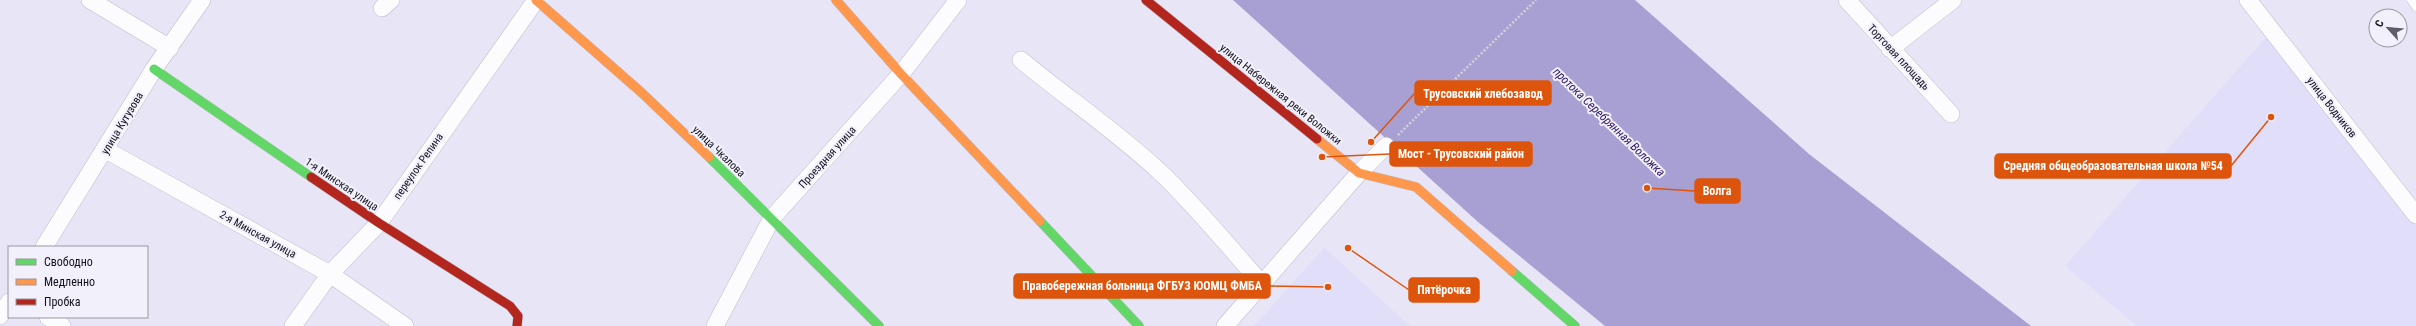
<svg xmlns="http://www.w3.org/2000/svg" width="2416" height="326" font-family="'Roboto Condensed',sans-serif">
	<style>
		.built { fill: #e1def9 }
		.water { fill: #a8a0d3 }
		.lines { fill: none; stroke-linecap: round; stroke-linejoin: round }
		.lane-casing { stroke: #bdbbc7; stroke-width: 9 }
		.street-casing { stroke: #bdbbc7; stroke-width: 18 }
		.fast-casing { stroke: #bdbbc7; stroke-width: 10 }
		.slow-casing { stroke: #bdbbc7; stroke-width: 10 }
		.jam-casing { stroke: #bdbbc7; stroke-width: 10 }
		.path { stroke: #d2d2d6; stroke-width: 2.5; stroke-dasharray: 2 2; stroke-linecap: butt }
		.lane { stroke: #fcfbfe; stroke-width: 8 }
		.street { stroke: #fcfbfe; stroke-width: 17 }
		.fast { stroke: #63d668; stroke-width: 9 }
		.slow { stroke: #ff974d; stroke-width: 9 }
		.jam { stroke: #b3261e; stroke-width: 9 }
		.labels { text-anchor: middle; stroke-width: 4; stroke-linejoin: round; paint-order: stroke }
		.street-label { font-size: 11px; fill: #13111b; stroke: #f1f0fb }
		.water-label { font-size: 12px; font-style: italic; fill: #2e1563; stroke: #f1f0fb }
		.leader { fill: none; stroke: #dd550d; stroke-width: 1.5 }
		.callout-dot { fill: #dd550d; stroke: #f1f0fb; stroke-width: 1.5 }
		.callout { fill: #dd550d; stroke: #dd550d; stroke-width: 1.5 }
		.callout-label { font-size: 12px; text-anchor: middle; font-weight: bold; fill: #fff }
	</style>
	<rect width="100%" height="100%" fill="#e8e6f6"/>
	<!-- built -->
	<path class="built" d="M2274 28 2416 206V326H2137L2065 266Z
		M1324 248H1325L1410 326H1254Z"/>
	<!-- water -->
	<path class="water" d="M1233 0H1635L1809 154 2031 326H1605L1478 222Z"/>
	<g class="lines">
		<!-- lane casing -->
		<g class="lane-casing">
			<path id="lane" d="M2411 0 2416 7"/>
		</g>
		<!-- street casing -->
		<g class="street-casing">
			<path id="street" d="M90 0 170 48
				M1847 0 1951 114
				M2248 0 2416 215
				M382 8 391 0
				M1890 49 1953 0
				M1021 60C1067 98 1116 131 1160 172 1196 206 1229 247 1262 284
				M106 150 330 274 405 326
				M44 247 154 69 202 0
				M0 316 9 302
				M48 317 62 326
				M293 326 330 274 379 223 536 0
				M715 326 772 218 901 74 958 0
				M1225 326 1359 173 1386 146"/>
		</g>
		<!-- fast casing -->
		<g class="fast-casing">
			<path id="fast" d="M154 69 311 177
				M709 157 879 326
				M1040 221 1139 326
				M1512 271 1575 326"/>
		</g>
		<!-- slow casing -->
		<g class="slow-casing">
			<path id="slow" d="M536 0 642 93 709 157
				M836 0 901 74 1040 221
				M1317 139 1359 173 1416 187 1512 271"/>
		</g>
		<!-- jam casing -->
		<g class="jam-casing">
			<path id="jam" d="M1146 0 1317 139
				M311 177 379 223 510 306 518 316 517 326"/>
		</g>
		<!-- path -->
		<path class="path" d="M1398 135 1536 0"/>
		<!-- lane -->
		<use href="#lane" class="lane"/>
		<!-- street -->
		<use href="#street" class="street"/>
		<!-- fast -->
		<use href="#fast" class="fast"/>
		<!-- slow -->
		<use href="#slow" class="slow"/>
		<!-- jam -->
		<use href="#jam" class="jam"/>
	</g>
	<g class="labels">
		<!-- street labels -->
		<g class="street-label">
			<text transform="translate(1899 57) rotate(47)" y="4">Торговая площадь</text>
			<text transform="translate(1281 94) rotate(39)" y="4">улица Набережная реки Воложки</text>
			<text transform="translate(2332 107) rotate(52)" y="4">улица Водников</text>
			<text transform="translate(122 123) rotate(-59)" y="4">улица Кутузова</text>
			<text transform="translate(719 151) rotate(44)" y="4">улица Чкалова</text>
			<text transform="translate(827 157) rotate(-48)" y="4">Проездная улица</text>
			<text transform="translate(418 166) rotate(-55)" y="4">переулок Репина</text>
			<text transform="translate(342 184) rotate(34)" y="4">1-я Минская улица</text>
			<text transform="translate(258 234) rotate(29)" y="4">2-я Минская улица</text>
		</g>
		<!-- water labels -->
		<g class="water-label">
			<text transform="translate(1609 122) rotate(44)" y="4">протока Серебрянная Воложка</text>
		</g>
	</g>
	<!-- callouts -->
	<path class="leader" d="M1371 142L1415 93M1322 157L1390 154M2271 117L2231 166M1647 188L1695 191M1328 287L1270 286M1348 248L1409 290"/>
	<g class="callout-dot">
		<circle cx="1371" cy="142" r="4"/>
		<circle cx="1322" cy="157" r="4"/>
		<circle cx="2271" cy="117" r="4"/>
		<circle cx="1647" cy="188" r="4"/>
		<circle cx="1328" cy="287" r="4"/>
		<circle cx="1348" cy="248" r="4"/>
	</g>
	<g class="callout">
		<rect x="1415" y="81" width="136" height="24" rx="4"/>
		<rect x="1390" y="142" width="142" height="24" rx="4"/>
		<rect x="1995" y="154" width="236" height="24" rx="4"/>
		<rect x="1695" y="179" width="45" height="24" rx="4"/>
		<rect x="1014" y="274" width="256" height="24" rx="4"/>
		<rect x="1409" y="278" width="70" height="24" rx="4"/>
	</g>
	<g class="callout-label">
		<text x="1483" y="98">Трусовский хлебозавод</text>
		<text x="1461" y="158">Мост - Трусовский район</text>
		<text x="2113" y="170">Средняя общеобразовательная школа №54</text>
		<text x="1717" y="195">Волга</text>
		<text x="1142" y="290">Правобережная больница ФГБУЗ ЮОМЦ ФМБА</text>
		<text x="1444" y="294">Пятёрочка</text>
	</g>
	<!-- legend -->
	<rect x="8" y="246" width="140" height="72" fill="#f1f0fb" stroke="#9897a1"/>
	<rect x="16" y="259" width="20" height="6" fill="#63d668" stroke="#9897a1"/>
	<text x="44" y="266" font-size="12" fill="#13111b">Свободно</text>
	<rect x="16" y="279" width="20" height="6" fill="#ff974d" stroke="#9897a1"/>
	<text x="44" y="286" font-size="12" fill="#13111b">Медленно</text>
	<rect x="16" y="299" width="20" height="6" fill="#b3261e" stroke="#9897a1"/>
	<text x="44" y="306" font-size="12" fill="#13111b">Пробка</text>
	<!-- north arrow -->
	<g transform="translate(2388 28) rotate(297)"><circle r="19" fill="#f1f0fb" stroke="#9897a1"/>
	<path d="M0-3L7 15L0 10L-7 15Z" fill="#5e5c68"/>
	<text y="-6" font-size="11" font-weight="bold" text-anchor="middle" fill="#13111b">С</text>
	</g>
</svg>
